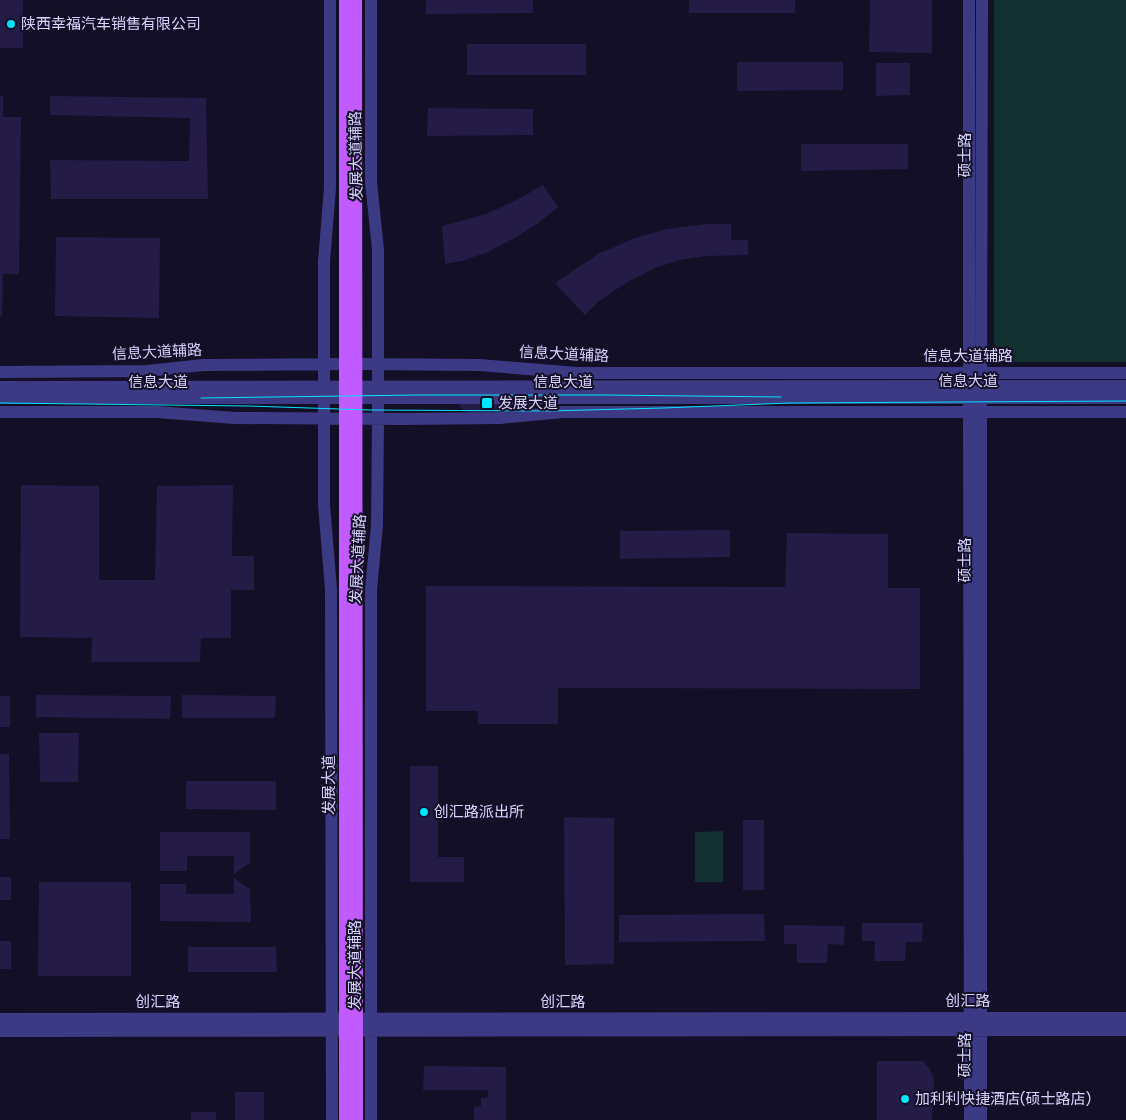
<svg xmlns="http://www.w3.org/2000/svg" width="1126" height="1120" font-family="'DM Sans','Noto Sans SC',sans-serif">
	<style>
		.green { fill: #12302f }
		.building { fill: #241b47 }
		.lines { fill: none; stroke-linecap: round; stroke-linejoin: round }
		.minor { stroke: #3d3a85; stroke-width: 12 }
		.major { stroke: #c25bff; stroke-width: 12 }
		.tram { stroke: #00e5ff; stroke-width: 1 }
		.poi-dot { fill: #00e5ff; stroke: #130f26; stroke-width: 2 }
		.labels { text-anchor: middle; stroke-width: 4; stroke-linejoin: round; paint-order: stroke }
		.poi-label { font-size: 15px; fill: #d9d4ff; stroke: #130f26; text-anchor: start }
		.street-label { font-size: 15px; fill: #d9d4ff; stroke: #130f26 }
	</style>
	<rect width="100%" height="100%" fill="#130f26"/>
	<!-- green -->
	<path class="green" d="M994 0H1126V362H1009L994 343Z
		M723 831V882H695V832Z"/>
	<!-- building -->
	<path class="building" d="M0 0H23V48H0Z
		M426 0H533V13L426 14Z
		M689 0H795V13H689Z
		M870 0H932V53L869 52Z
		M467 44H586V75H467Z
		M737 62H843V90L737 91Z
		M876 63H910V95L876 96Z
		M0 96H3V117H21L19 274H3L2 316H0Z
		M50 96 206 98 208 199H51L50 160 189 161 190 118 50 115Z
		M428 108 533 109V135L427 136Z
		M801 144H908V169L801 171Z
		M543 185 558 207 537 224 513 239 488 252 462 261 445 264 442 226 486 214 513 202Z
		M705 224H731V240H748V255L706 256 680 260 655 268 624 284 597 303 585 315 555 283 598 254 635 238 667 229Z
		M56 237 160 238 159 318 55 316Z
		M460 398H525V405L518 414 467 413 459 406Z
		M21 485 99 486V580H155L157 486 233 485 232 556H254V590H231V638H201L200 662H91L92 638 20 637Z
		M730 530V557L620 559V531Z
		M787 533 888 534V588H920V689L558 688V724H478V711H426V586L785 587Z
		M36 695 171 696 170 719 36 717Z
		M182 695 276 696 275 718H182Z
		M0 696H10V727H0Z
		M39 733H79L78 782H40Z
		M0 754H9L10 839H0Z
		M410 766H438V857H464V882H410Z
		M186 781H276V810L186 809Z
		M564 817 614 818V964L565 965Z
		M743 820H764V890H743Z
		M160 832H250V863L234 874V856H187V871H160Z
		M0 877H11V900H0Z
		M234 878 250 889 251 922 160 921V884H186V894H234Z
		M39 882H131V976H38Z
		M764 914 765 941 619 942V915Z
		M862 923H923L922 942H906L905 961H874L875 941H862Z
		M784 925 845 926 844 945 828 944 827 963H797V944H784Z
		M0 941H11V969H0Z
		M188 947H276L277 972H188Z
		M877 1061H923L929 1068 934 1079 932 1120H877Z
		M424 1066 506 1067V1120H474V1107L481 1106V1098L488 1097V1090H423Z
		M235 1092H264V1120H235Z
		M191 1112H216V1120H191Z"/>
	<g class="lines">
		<!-- minor -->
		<path class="minor" d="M330 0V188L324 261V505L331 589 332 1120
			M371 0V182L378 250V419L377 525 371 590V1120
			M969 0V380
			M0 372 147 371 203 365 357 364 479 365 577 373H1126
			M981 380 982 0
			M0 387 1126 386
			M0 398H1126
			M969 405 970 1120
			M981 405V1120
			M0 412H157L235 418 403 419 500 418 563 412H1126
			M0 1019 1126 1018
			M0 1031 1126 1030"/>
		<!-- major -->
		<path class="major" d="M356 0 357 1120
			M345 1120V0"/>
		<!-- tram -->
		<path class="tram" d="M201 398 417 395H605L781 397
			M0 403 249 406 369 410 548 411 663 408 790 403 1126 401"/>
	</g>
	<!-- markers -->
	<g class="poi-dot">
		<circle cx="11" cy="24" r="5"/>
		<rect x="481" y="397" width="12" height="12" rx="2.5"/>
		<circle cx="424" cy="812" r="5"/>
		<circle cx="905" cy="1099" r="5"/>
	</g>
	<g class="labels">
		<!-- poi labels -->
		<g class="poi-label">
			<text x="21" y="29">陕西幸福汽车销售有限公司</text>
			<text x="498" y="408">发展大道</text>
			<text x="434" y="817">创汇路派出所</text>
			<text x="915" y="1104">加利利快捷酒店(硕士路店)</text>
		</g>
		<!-- street labels -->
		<g class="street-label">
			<text transform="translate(965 155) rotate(-90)" y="5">硕士路</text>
			<text transform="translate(356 156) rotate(-91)" y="5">发展大道辅路</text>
			<text transform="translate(157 352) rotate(-3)" y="5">信息大道辅路</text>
			<text transform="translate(564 354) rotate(3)" y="5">信息大道辅路</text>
			<text x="968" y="361">信息大道辅路</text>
			<text x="968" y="386">信息大道</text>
			<text x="158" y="387">信息大道</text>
			<text x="563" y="387">信息大道</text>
			<text transform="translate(358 559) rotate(-87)" y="5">发展大道辅路</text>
			<text transform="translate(965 560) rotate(-90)" y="5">硕士路</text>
			<text transform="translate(329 785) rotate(-90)" y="5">发展大道</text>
			<text transform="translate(355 965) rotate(-90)" y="5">发展大道辅路</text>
			<text x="968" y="1006">创汇路</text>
			<text x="158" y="1007">创汇路</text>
			<text x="563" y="1007">创汇路</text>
			<text transform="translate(965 1055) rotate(-90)" y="5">硕士路</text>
		</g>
	</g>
</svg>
